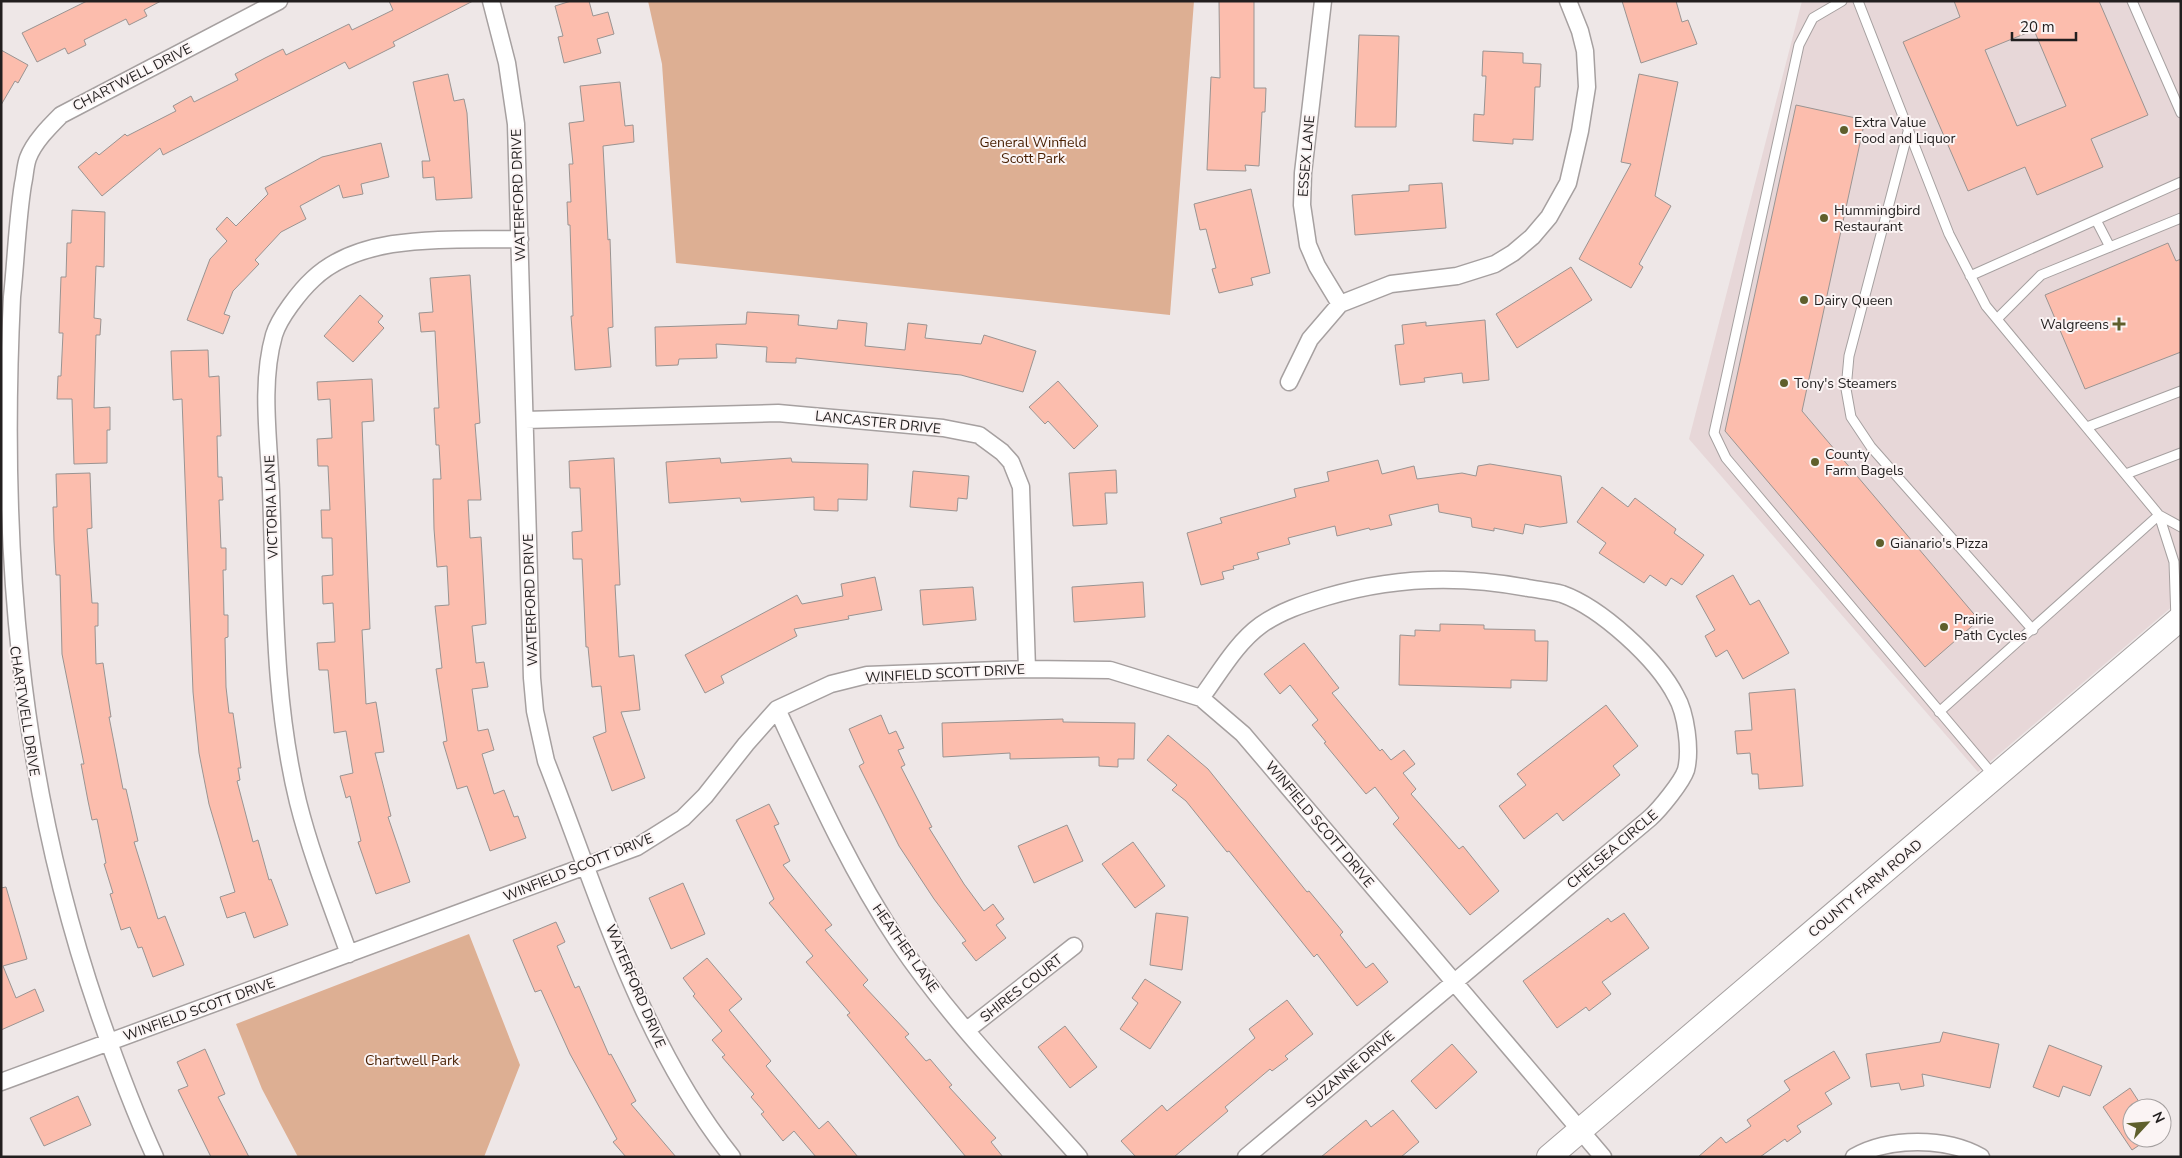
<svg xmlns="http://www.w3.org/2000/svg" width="2182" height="1158" font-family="'Nunito Sans',sans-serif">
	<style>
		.built { fill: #e7d7d8 }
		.green { fill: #ddaf93 }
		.building { fill: #fcbdad; stroke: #9a9492; fill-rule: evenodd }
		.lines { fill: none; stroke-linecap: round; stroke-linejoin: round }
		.service-casing { stroke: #a6a0a0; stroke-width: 11 }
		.minor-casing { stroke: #a6a0a0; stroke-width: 19 }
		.secondary-casing { stroke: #a6a0a0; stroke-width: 26 }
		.service { stroke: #fff; stroke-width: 9 }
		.minor { stroke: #fff; stroke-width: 16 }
		.secondary { stroke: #fff; stroke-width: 24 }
		.poi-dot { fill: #5f5f2c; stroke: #fbf4f4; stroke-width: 2 }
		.labels { text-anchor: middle; stroke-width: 4; stroke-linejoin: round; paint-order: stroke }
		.street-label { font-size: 14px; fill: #221f1f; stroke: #fbf4f4 }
		.poi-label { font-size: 14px; fill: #221f1f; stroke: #fbf4f4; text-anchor: start }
		.park-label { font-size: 14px; fill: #471e00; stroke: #fbf4f4 }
	</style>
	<rect width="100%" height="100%" fill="#eee7e7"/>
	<!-- built -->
	<path class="built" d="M1802 1H2181V599L1978 772 1689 439Z"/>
	<!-- green -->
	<path class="green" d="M648 1H1194L1170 315 676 263 662 64Z
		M469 934 520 1065 484 1157H298L262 1089 236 1024Z"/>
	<!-- building -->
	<path class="building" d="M87 1H161L144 10 147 16 129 25 126 19 84 40 86 45 68 54 65 48 37 62 22 33Z
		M389 1H473L393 42 395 46 349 69 345 62 163 155 160 148 102 196 78 167 96 152 99 155 125 134 127 136 176 111 173 106 191 96 194 102 238 80 235 74 265 58 283 49 286 55 349 24 352 30 393 10Z
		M571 1H589L593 16 608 12 614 34 597 39 601 53 564 63 558 37 563 36 555 6Z
		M1219 1H1254V88H1266L1265 112H1262L1259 166 1245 165 1246 171 1207 170 1211 77 1220 78Z
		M1622 1H1676L1682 22 1688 20 1697 44 1641 63Z
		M1954 1H2099L2148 115 2091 139 2103 167 2037 195 2025 167 1968 191 1903 42 1960 17ZM2034 30 2066 106 2017 126 1985 50Z
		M1359 35 1399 36 1396 127H1355Z
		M1 50 28 65 18 83 15 81 1 105Z
		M1483 51 1523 53V63L1541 64 1540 87H1535L1533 140 1513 139V144L1473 141 1474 114 1484 115 1486 76H1482Z
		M448 74 454 101 464 99 467 113 472 198 436 200 434 177 423 178 422 161H430L413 82Z
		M1639 74 1678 82 1655 196 1671 206 1639 264 1643 267 1631 288 1579 259 1631 164 1621 162Z
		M620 82 625 126 633 125 634 142 603 146 608 240 610 239 613 327 608 328 611 367 575 370 571 316H573L570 225H568L567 202H571L569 164H573L569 123 584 121 580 86Z
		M1796 105 1865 120 1802 411 1979 620 1925 667 1725 431Z
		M381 143 389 177 361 184 363 194 343 198 339 185 300 206 306 219 281 232 255 260 259 264 233 291 224 314 230 316 223 334 187 320 210 259 227 241 216 229 227 217 236 226 268 194 265 188 322 157Z
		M1442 183 1446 228 1355 235 1352 195 1409 191V185Z
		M1251 189 1270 273 1251 278 1253 285 1219 293 1212 269 1216 268 1206 229 1200 230 1194 204Z
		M72 210 105 212 104 267 96 266 94 318 101 319 100 335H96L94 408 110 407V430H107V463L74 464 72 399H57L58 376H61L63 333H59L61 277H66L67 243H71Z
		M2168 243 2176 261 2181 259V352L2085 389 2045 295Z
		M1571 267 1592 300 1517 348 1496 314Z
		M470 275 480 423 475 424 481 500H468L470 538 481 537 486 624 472 626 476 663 484 662 488 687 472 689 478 731 488 729 494 750 482 754 494 794 504 790 514 817 518 816 526 838 490 851 467 786 457 789 443 742 447 741 436 669 442 668 435 606 449 605 447 566 437 567 434 529 433 479H441L439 445H436L434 408H439L435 331 421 332 419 313 433 312 430 278Z
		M360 295 383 316 378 322 384 328 353 362 324 336Z
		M747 312 799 315 798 325 837 329 838 320 867 323 865 346 905 350 908 323 927 325 925 338 981 344 984 335 1036 351 1023 392 961 375 796 358V363L766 362 767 347 716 344 717 358 679 359 678 365 656 366 655 327 746 324Z
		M1485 320 1489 380 1463 383 1462 373 1424 378 1425 382 1400 385 1395 345 1404 344 1402 325 1426 322V326Z
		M208 350 209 377 219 376 221 436H217L218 477H222L223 500H219L221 548H226V570H223L224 615H228V637L225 638 226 687 229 713H233L241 768H238L240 780 237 781 253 842 258 840 269 880 271 879 288 925 254 938 245 912 227 918 220 897 235 892 209 804 199 753 193 692 182 399 173 400 171 351Z
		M372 379 374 421 362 422 370 629 362 630 366 704 376 702 384 752 375 753 391 816 388 817 410 882 376 894 358 842 361 841 350 796 346 798 340 776 353 773 346 731 334 733 328 670H319L317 643 335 642 333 603 323 604 322 576 333 575 332 538H322L321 510H330L328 466H318L317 439 332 438 330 399 318 400 317 382Z
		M1058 381 1098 426 1074 449 1048 421 1045 424 1029 407Z
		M614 458 620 585H615L619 657 634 655 640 710 621 712 645 778 612 791 593 737 606 732 601 686 592 687 588 647H586L582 559H573L572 532 582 531 580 488H570L569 461Z
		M720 458 721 463 791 458 792 462 868 464 867 500 838 499V511L814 510V497L741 502 740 498 669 503 666 462Z
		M1378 460 1382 474 1414 466 1417 479 1462 473 1476 476 1478 466 1490 464 1561 476 1567 523 1540 527 1525 524 1523 534 1494 528V531L1472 527 1471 518 1439 512 1438 504 1389 515 1392 525 1370 530 1369 528 1337 536 1335 526 1288 538 1290 544 1257 553 1259 559 1233 566 1234 569 1222 572 1224 579 1201 585 1187 533 1222 523 1220 518 1296 497 1294 489 1329 481 1327 472Z
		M1116 470 1117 493H1105L1107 524 1073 526 1069 473Z
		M913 471 969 476 967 499 958 498 957 511 910 507Z
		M90 473 92 528 87 529 92 603H98V626H95L96 664 103 663 111 717H109L123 789H126L138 841 134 842 158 919 165 916 184 965 153 977 142 947 138 948 130 927 121 930 110 894 113 893 104 864 106 863 97 819 92 820 88 801 81 764H84L62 654 60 575H56L54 541 53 507H57L56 474Z
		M1602 487 1628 507 1635 498 1676 529 1674 533 1704 555 1682 585 1671 578 1666 586 1650 575 1644 583 1599 553 1606 543 1577 522Z
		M1733 575 1750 605 1759 600 1789 653 1743 679 1727 650 1716 657 1705 636 1715 630 1696 596Z
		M875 577 882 610 848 616 849 619 794 629 797 636 721 676 724 683 705 693 685 655 797 595 802 604 843 596 841 584Z
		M1143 582 1145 617 1074 622 1072 587Z
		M973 587 976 620 923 625 920 590Z
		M1440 624 1484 625V629L1535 630V641H1548L1547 681 1511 680V688L1399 685 1400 635 1415 636V630L1440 631Z
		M1304 643 1339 688 1332 693 1380 751 1382 749 1391 760 1404 750 1415 764 1403 773 1416 789 1411 794 1459 849 1463 846 1499 891 1470 915 1393 824 1399 818 1375 787 1366 794 1324 743 1326 742 1312 725 1318 720 1290 685 1280 694 1264 674Z
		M1795 689 1803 786 1759 789 1758 774H1752L1750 753 1737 754 1735 731 1752 730 1749 693Z
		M1606 705 1638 746 1613 766 1620 775 1563 821 1557 813 1524 839 1499 806 1526 785 1517 774Z
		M881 715 889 734 896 731 904 748 898 750 905 765 901 767 932 827 929 828 964 884 984 911 993 904 1004 919 996 925 1006 938 976 961 962 943 966 941 934 899 899 846 859 766 864 763 849 729Z
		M1063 719V722L1135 723 1134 759H1118V767L1099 766V757L1010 759V753L943 757 942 723Z
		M1168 735 1208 769 1307 892 1309 891 1343 932 1340 935 1366 968 1373 963 1388 982 1357 1006 1317 954 1314 957 1229 851 1227 852 1186 801 1172 790 1177 785 1147 760Z
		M769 804 779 824 774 826 790 861 783 865 832 925 825 930 868 980 863 985 909 1034 905 1037 926 1061 930 1059 952 1085 949 1087 996 1138 991 1142 1003 1157H966L847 1015 850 1013 806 962 813 956 769 903 774 899 736 820Z
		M1067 825 1083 861 1034 883 1018 846Z
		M1133 842 1165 886 1135 908 1102 864Z
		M683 883 705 934 671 949 649 898Z
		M6 887 27 959 3 966 16 998 35 989 44 1011 1 1030V888Z
		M1156 913 1188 917 1182 970 1150 965Z
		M1624 913 1649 948 1602 982 1611 994 1589 1011 1586 1007 1557 1028 1523 981 1608 918 1611 922Z
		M556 922 565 942 557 946 575 988 579 986 609 1055 611 1054 636 1101 631 1104 676 1157H626L613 1142 617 1139 570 1054 541 990 535 992 513 940Z
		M707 958 742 999 729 1010 771 1061 766 1066 819 1129 828 1121 858 1157H816L794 1131 783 1141 761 1114 764 1112 751 1097 754 1094 722 1057 725 1055 712 1040 722 1031 693 996 695 994 683 978Z
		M1145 979 1181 1002 1150 1049 1120 1029 1138 1003 1132 998Z
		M1287 1000 1313 1034 1285 1056 1288 1059 1272 1071 1270 1069 1225 1107 1228 1111 1174 1157H1136L1121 1141 1162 1105 1167 1111 1255 1038 1249 1029Z
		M1065 1026 1097 1067 1070 1088 1038 1047Z
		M1943 1032 1999 1044 1990 1088 1922 1074 1924 1086 1901 1090 1899 1083 1871 1087 1866 1054 1940 1042Z
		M1452 1044 1477 1072 1436 1109 1411 1081Z
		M2049 1045 2102 1066 2090 1096 2063 1086 2059 1097 2033 1087Z
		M205 1049 225 1094 218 1097 249 1157H211L178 1090 188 1086 177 1062Z
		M1834 1051 1850 1078 1825 1093 1832 1104 1797 1126 1801 1132 1787 1142 1785 1139 1760 1157H1698L1721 1137 1726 1143 1751 1126 1747 1120 1790 1090 1784 1081Z
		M2130 1088 2143 1108H2132V1138H2150L2132 1150 2103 1107Z
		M78 1096 91 1125 44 1146 30 1118Z
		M1393 1110 1419 1142 1401 1157H1321L1366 1120 1371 1127Z"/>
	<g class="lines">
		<!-- service casing -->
		<g class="service-casing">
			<path id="service" d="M1842 1 1813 18 1799 45 1714 433 1726 458 1994 776
				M1858 1 1949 234 1986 306 2159 515 2181 527
				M2132 1 2181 113
				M1909 128 1849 356 1846 389 1851 417 1871 447 2033 630
				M2096 220 2110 247
				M1970 276 2181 182
				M1997 319 2041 275 2181 218
				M2087 427 2181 391
				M2126 474 2181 453
				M2159 515 2174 562 2176 620
				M1939 712 2159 515"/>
		</g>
		<!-- minor casing -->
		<g class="minor-casing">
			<path id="minor" d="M491 1 507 63 516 124 532 678 535 711 546 761C599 896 640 1041 732 1157
				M1323 1 1303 173 1302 205 1308 245 1317 266 1340 304
				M1289 382 1310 339 1340 304 1391 284 1457 276 1495 264 1513 253 1532 237 1549 217 1568 183 1580 131 1587 87 1585 51 1580 31 1568 1
				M525 420 778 413 943 428 979 435 1002 452 1011 462 1021 487 1027 669
				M1201 698C1219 674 1236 643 1261 625 1281 611 1303 604 1326 597 1392 577 1461 575 1528 588 1539 590 1552 591 1562 594 1601 608 1657 659 1676 696 1686 713 1691 750 1686 770 1682 782 1660 809 1650 818L1246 1157
				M777 709C814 789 850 870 899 943 951 1020 1018 1088 1079 1157
				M349 954C331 904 311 854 298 802 273 700 275 595 271 491 269 441 260 384 274 335 279 318 300 291 313 279 363 231 455 241 520 239
				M967 1030 1074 946
				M1 1082 637 847 683 818 705 796 746 744 777 709 831 684 867 675 1027 669 1110 670 1201 698 1243 734 1603 1157
				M155 1157C133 1109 115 1060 98 1011 18 778 0 542 12 297 16 260 17 222 23 184 25 176 25 166 28 158 34 142 49 127 61 115L279 1
				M1854 1157C1889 1137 1946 1137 1981 1157"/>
		</g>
		<!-- secondary casing -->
		<g class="secondary-casing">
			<path id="secondary" d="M1549 1157 2181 618"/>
		</g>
		<!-- service -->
		<use href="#service" class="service"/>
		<!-- minor -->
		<use href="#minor" class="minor"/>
		<!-- secondary -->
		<use href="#secondary" class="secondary"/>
	</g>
	<!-- markers -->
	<g class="poi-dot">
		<circle cx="1844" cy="130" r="5"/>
		<circle cx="1824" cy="218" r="5"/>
		<circle cx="1804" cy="300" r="5"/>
		<path d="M2116.5 316.5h5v5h5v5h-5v5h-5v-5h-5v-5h5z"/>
		<circle cx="1784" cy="383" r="5"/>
		<circle cx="1815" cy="462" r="5"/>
		<circle cx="1880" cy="543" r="5"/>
		<circle cx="1944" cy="627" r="5"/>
	</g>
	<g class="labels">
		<!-- street labels -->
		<g class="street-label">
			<text transform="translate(132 77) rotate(-27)" y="5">CHARTWELL DRIVE</text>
			<text transform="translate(1306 156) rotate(-85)" y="5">ESSEX LANE</text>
			<text transform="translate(518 195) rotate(-92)" y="5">WATERFORD DRIVE</text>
			<text transform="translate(878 422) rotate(6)" y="5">LANCASTER DRIVE</text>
			<text transform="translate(271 507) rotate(-92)" y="5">VICTORIA LANE</text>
			<text transform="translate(530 600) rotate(-92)" y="5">WATERFORD DRIVE</text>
			<text transform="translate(945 673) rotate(-3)" y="5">WINFIELD SCOTT DRIVE</text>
			<text transform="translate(25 711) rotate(81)" y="5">CHARTWELL DRIVE</text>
			<text transform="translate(1320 824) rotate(50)" y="5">WINFIELD SCOTT DRIVE</text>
			<text transform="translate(1612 849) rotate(-40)" y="5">CHELSEA CIRCLE</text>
			<text transform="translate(578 867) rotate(-22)" y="5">WINFIELD SCOTT DRIVE</text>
			<text transform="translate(1865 888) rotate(-40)" y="5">COUNTY FARM ROAD</text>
			<text transform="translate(906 948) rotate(55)" y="5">HEATHER LANE</text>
			<text transform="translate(636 986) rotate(67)" y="5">WATERFORD DRIVE</text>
			<text transform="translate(1021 988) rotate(-38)" y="5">SHIRES COURT</text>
			<text transform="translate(199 1009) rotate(-20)" y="5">WINFIELD SCOTT DRIVE</text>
			<text transform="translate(1350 1069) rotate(-40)" y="5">SUZANNE DRIVE</text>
		</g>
		<!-- poi labels -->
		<g class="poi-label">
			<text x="1854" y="127">Extra Value<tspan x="1854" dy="16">Food and Liquor</tspan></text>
			<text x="1834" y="215">Hummingbird<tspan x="1834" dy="16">Restaurant</tspan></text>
			<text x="1814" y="305">Dairy Queen</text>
			<text x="2109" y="329" text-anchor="end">Walgreens</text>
			<text x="1794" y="388">Tony's Steamers</text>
			<text x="1825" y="459">County<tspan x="1825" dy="16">Farm Bagels</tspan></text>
			<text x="1890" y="548">Gianario's Pizza</text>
			<text x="1954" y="624">Prairie<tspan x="1954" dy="16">Path Cycles</tspan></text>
		</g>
		<!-- park labels -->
		<g class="park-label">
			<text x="1033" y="147">General Winfield<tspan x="1033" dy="16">Scott Park</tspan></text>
			<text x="412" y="1065">Chartwell Park</text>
		</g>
	</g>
	<!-- border -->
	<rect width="2182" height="1158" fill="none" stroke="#221f1f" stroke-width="5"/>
	<!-- north arrow -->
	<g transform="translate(2147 1123) rotate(64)"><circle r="24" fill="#fbf4f4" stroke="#a49f9f"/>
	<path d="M0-4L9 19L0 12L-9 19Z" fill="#5f5f2c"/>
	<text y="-8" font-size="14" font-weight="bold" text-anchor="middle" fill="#221f1f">N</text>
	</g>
	<!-- scale -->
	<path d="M2012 32v8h64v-8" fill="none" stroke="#221f1f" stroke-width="2.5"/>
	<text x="2020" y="32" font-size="15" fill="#221f1f" stroke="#fbf4f4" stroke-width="4" paint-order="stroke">20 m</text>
</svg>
